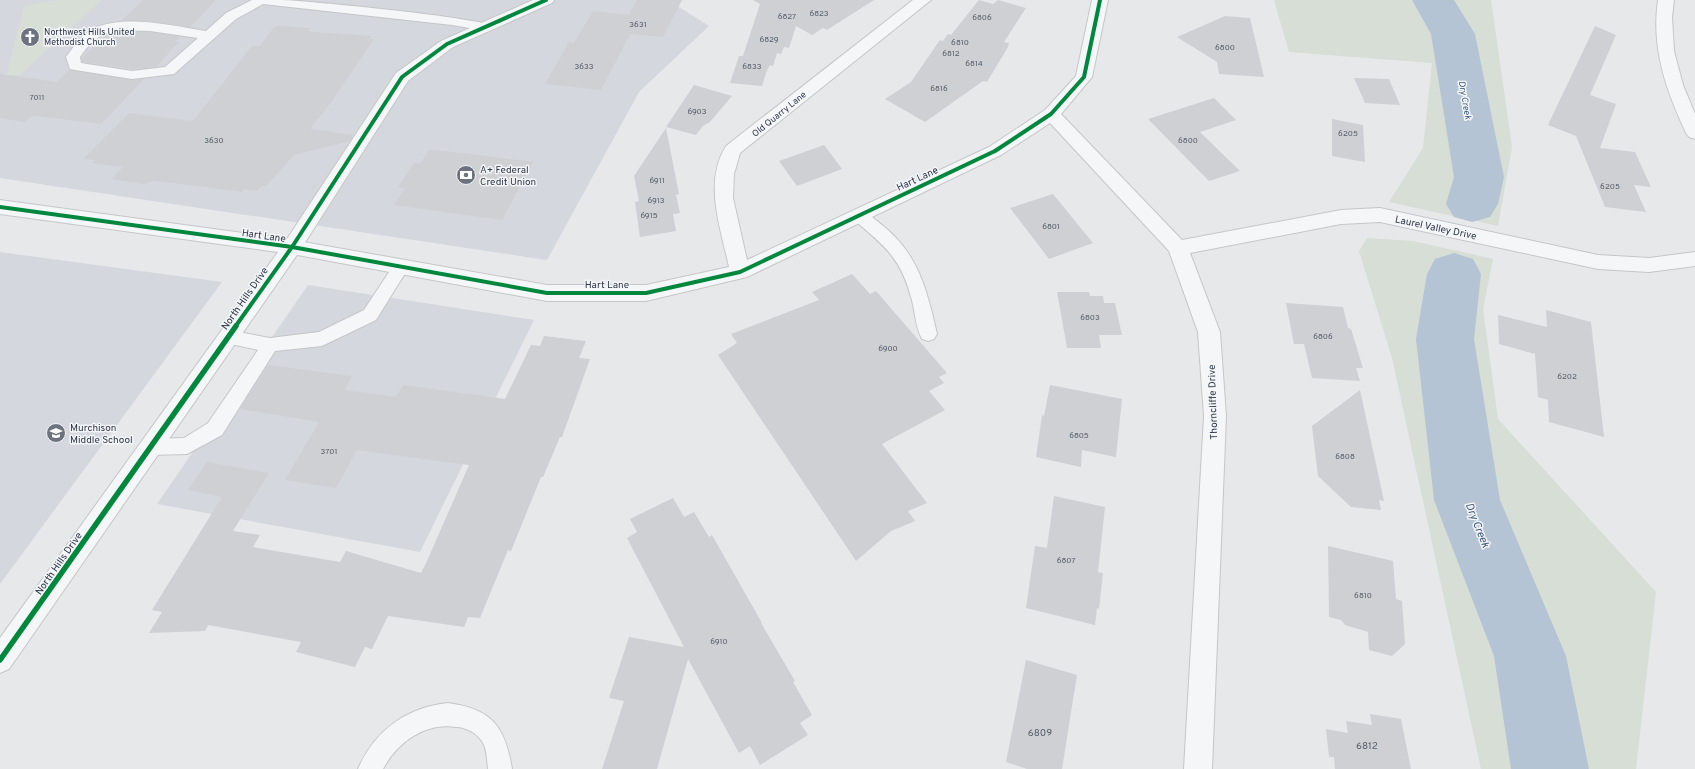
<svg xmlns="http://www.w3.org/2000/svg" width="1695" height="769" font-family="Overpass,sans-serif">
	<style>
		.built { fill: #d4d7dd }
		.green { fill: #d6ded6 }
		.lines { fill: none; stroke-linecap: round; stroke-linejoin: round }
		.river { fill: #b4c4d5; fill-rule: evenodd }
		.building { fill: #ced0d3 }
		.service-casing { stroke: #c4c6c8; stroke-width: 2 }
		.minor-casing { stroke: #c4c6c8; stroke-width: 2 }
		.tertiary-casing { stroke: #c4c6c8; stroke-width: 2 }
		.service { fill: #f5f6f7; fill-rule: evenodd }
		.minor { fill: #f5f6f7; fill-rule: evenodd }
		.tertiary { fill: #f5f6f7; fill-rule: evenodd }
		.cycleway-far1-casing { stroke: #f4f6f9; stroke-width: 6 }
		.cycleway-casing { stroke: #f4f6f9; stroke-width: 8 }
		.cycleway-far1 { stroke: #00873e; stroke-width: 4 }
		.cycleway { stroke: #00873e; stroke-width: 5.5 }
		.labels { text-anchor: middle; stroke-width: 3; stroke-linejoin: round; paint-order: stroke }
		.number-label { font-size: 8px; fill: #545c69 }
		.far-poi-label { font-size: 9px; fill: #2b3445; stroke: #f4f6f9; text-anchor: start }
		.far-water-label { font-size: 9px; font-style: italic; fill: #34527a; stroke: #f4f6f9 }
		.far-street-label { font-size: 9px; fill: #2b3445; stroke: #f4f6f9 }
		.poi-label { font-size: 10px; fill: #2b3445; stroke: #f4f6f9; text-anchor: start }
		.street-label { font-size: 10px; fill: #2b3445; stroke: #f4f6f9 }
		.near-number-label { font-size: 10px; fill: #545c69 }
		.water-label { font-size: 11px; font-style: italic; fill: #34527a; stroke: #f4f6f9 }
	</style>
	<rect width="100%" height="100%" fill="#e6e8ea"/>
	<!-- built -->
	<path class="built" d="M0 0H668L709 26 639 92 547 260 0 178Z
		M0 252 222 282 0 584Z
		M308 285 534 320 420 552 157 504Z"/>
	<!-- green -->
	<path class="green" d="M54 0H102L20 75 6 76 24 6Z
		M1274 0H1491L1512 147 1498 226 1389 202 1423 148 1432 63 1289 52Z
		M1367 238 1413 241 1493 259 1483 309 1498 419 1656 592 1636 769H1481L1392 358 1359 251Z"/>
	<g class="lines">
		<!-- river -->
		<path class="river" d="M1412 0H1454L1475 34 1504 177 1498 204 1490 217 1472 222 1454 217 1446 204 1454 177 1431 34Z
			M1454 253 1473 259 1481 274 1474 339 1500 500 1566 656 1589 769H1511L1494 656 1434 500 1416 339 1427 274 1435 259Z"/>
	</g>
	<!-- building -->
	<path class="building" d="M143 0H216L190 27 147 21H121Z
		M637 0H682L663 37 630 34 601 90 545 84 569 42 574 43 593 11 629 15Z
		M753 0H874L827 30 823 28 812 35 796 26 789 48 784 47 781 54 777 53 773 66 770 65 767 70 762 86 730 83 739 56H743L760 4Z
		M979 0 993 4 998 0 1026 8 1004 42 1009 43 1008 47 987 82 983 81 925 122 885 99 911 82 940 40 943 41 948 34 951 35Z
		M1225 16 1250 18 1264 77 1219 74 1217 62 1177 37Z
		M279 26 310 28 308 31 313 32 371 36 369 39H374L332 101 310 129 353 135 350 141 294 155 266 186H261L257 191 244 189 242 192 167 182 152 181 145 184 111 179 123 167 92 163 95 160 83 159 129 113 193 121 252 46H260L274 27Z
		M1595 26 1616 35 1590 95 1616 104 1600 148 1635 152 1651 187 1634 185 1646 212 1605 207 1576 136 1548 125Z
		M117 32H150L180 37 175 42H179L156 67 132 69 82 62V58L107 34Z
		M69 70 132 80 144 79 101 124 38 116H32L25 122 0 118V74L57 82Z
		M1354 78 1389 79 1400 105 1365 103Z
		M694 85 732 96 710 122 703 126 696 135 666 127Z
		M1214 98 1236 120 1200 132 1240 171 1209 181 1148 119Z
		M1332 119 1363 125 1365 162 1332 156Z
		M666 128 679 194 676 195 680 213 673 214 676 231 640 237 635 202 639 201 634 176Z
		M824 145 842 169 797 186 779 161Z
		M429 150 446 151 533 162 502 220 394 205 405 188 398 187 414 163 420 164Z
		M1053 194 1093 243 1049 259 1010 208Z
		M852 274 870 294 876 291 947 373 939 377 944 383 929 391 945 410 882 444 927 503 908 511 915 521 891 531 856 561 718 355 737 343 731 334 819 300 812 292Z
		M1057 292H1089L1090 296H1103L1104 303H1115L1122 335H1099L1101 348H1067Z
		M1286 303 1343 307 1348 328 1351 329 1363 368H1356L1360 381 1312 378 1304 344H1294Z
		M1546 310 1591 322 1604 437 1549 422 1548 400 1538 397 1535 354 1499 344 1498 315 1547 327Z
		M544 336 586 341 579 358 590 359 562 437H560L543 477H541L511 551 508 550 480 618 468 617 464 627 388 616 372 649 365 647 355 667 296 652 301 642 208 625 205 631 149 633 162 612 152 610 222 497 188 490 207 462 269 473 233 531 260 535 253 547 340 562 346 551 421 573 427 561 469 465 357 450 336 488 285 480 319 422 240 409 268 365 352 376 345 390 396 397 403 385 505 399 531 345 540 346Z
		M1050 385 1122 399 1116 457 1082 450 1081 467 1036 457 1042 415 1044 416Z
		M1360 390 1384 501 1379 500 1381 510 1351 507 1318 476 1312 426Z
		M1054 496 1105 507 1098 572 1103 573 1099 609 1097 608 1095 625 1026 608 1035 546 1047 548Z
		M673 498 684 517 694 512 709 537 712 535 762 623H761L795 681 793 682 812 715 800 723 808 735 760 765 750 746 739 753 688 659 657 769H602L624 701 609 698 629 637 684 647 627 538 637 532 630 519Z
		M1328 546 1393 561 1396 599 1402 601 1405 644 1392 656 1369 650 1368 632 1345 625 1341 620 1329 617Z
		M1026 660 1077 675 1062 769H1027L1006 762Z
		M1370 714 1401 719 1411 769H1335L1334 757H1329L1326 729 1348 733 1346 721 1372 725Z"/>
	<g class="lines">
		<!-- service casing -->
		<g class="service-casing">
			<path id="service" d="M252 0C262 0 273 0 283 0 307 1 487 18 494 27L487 31 452 25 263 4 236 19 174 74 132 79 75 70 70 69 66 57C73 48 81 35 91 30 121 13 173 26 206 31L226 13ZM117 30 150 31 198 38 165 67 132 71 81 63 80 57C90 43 99 33 117 30Z
				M859 209 865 211C875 220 886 227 895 237 921 263 929 299 937 334L934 339 928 341 922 339C915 326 915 310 911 297 900 256 883 245 853 219L851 215 853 211Z
				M401 261 407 263 409 267 376 320 322 346 275 351 222 435 187 454 150 455 143 453 141 447 143 441 150 439 184 438 208 423 258 350 222 342 219 337 222 332 228 330 270 338 319 332 364 310 395 263Z
				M448 703C492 709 505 726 512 769H488C487 761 487 752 484 745 479 734 468 728 457 727 426 722 398 741 383 769H358C374 731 407 707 448 703Z"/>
		</g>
		<!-- minor casing -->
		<g class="minor-casing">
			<path id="minor" d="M913 0H931L740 153 734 174 733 198 747 260 989 147 1045 110 1076 76 1092 0H1108L1092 77 1061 114 1182 240 1341 210 1380 208 1598 255 1649 258 1695 252V266L1649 272 1598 269 1380 222 1341 224 1190 253 1220 332 1226 416 1212 769H1184L1204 416 1198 332 1169 251 1050 123 1001 155 747 277 646 301H547L292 254 285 252 282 247 285 242 292 240 547 285H646L729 267C721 229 703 182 726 146Z
				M1658 0H1674L1672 17 1674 51 1683 85 1695 114V139L1689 137 1686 133C1666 90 1651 48 1658 0Z"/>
		</g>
		<!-- tertiary casing -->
		<g class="tertiary-casing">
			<path id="tertiary" d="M533 0H554L552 3 453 47 408 81 299 252 9 669 0 673V638L278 252 0 214V200L287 239 396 73 441 41Z"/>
		</g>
		<!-- service -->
		<use href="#service" class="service"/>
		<!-- minor -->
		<use href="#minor" class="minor"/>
		<!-- tertiary -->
		<use href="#tertiary" class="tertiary"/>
		<!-- cycleway-far1 casing -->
		<g class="cycleway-far1-casing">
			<path id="cycleway-far1" d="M0 207 292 247 547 293H646L740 272 995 151 1051 114 1084 77 1100 0
				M235 327 292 247 402 77 447 44 546 0"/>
		</g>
		<!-- cycleway casing -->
		<g class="cycleway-casing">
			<path id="cycleway" d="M0 660 236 326"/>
		</g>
		<!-- cycleway-far1 -->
		<use href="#cycleway-far1" class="cycleway-far1"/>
		<!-- cycleway -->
		<use href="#cycleway" class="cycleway"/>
	</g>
	<!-- icons -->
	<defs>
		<g id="church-disc" transform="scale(1)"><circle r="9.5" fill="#6c737f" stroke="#f4f6f9"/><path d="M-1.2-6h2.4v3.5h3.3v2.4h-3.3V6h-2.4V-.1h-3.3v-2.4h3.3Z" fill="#fff"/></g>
		<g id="bank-disc" transform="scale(1)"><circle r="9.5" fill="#6c737f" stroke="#f4f6f9"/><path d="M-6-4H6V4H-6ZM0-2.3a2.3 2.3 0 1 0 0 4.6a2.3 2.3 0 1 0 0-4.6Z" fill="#fff"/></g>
		<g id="school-disc" transform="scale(1)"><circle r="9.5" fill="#6c737f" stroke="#f4f6f9"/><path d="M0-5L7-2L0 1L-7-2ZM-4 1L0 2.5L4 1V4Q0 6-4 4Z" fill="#fff"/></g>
	</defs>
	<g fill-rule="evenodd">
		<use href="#church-disc" x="30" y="37"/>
		<use href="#bank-disc" x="466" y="175"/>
		<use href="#school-disc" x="56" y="433"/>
	</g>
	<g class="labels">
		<!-- number labels -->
		<g class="number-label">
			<text x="819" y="16">6823</text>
			<text x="787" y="19">6827</text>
			<text x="982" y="20">6806</text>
			<text x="638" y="27">3631</text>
			<text x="769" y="42">6829</text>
			<text x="960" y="45">6810</text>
			<text x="1225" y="50">6800</text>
			<text x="951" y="56">6812</text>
			<text x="974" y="66">6814</text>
			<text x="584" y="69">3633</text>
			<text x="752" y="69">6833</text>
			<text x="939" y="91">6816</text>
			<text x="37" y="100">7011</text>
			<text x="697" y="114">6903</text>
			<text x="1348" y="136">6205</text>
			<text x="214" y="143">3630</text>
			<text x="1188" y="143">6800</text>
			<text x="657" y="183">6911</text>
			<text x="1610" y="189">6205</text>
			<text x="656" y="203">6913</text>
			<text x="649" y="218">6915</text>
			<text x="1051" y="229">6801</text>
			<text x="1090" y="320">6803</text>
			<text x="1323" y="339">6806</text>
			<text x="888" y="351">6900</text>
			<text x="1567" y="379">6202</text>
			<text x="1079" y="438">6805</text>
			<text x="329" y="454">3701</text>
			<text x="1345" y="459">6808</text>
			<text x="1066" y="563">6807</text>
			<text x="1363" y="598">6810</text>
			<text x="719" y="644">6910</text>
		</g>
		<!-- far-poi labels -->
		<g class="far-poi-label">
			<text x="44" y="35">Northwest Hills United<tspan x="44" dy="10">Methodist Church</tspan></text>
		</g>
		<!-- far-water labels -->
		<g class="far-water-label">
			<text transform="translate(1465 100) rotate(80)" y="3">Dry Creek</text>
		</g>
		<!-- far-street labels -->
		<g class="far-street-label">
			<text transform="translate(779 114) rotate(-39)" y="3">Old Quarry Lane</text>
		</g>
		<!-- poi labels -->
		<g class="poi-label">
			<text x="480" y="173">A+ Federal<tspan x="480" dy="12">Credit Union</tspan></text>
			<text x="70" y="431">Murchison<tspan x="70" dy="12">Middle School</tspan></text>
		</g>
		<!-- street labels -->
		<g class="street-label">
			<text transform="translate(917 178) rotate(-25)" y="4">Hart Lane</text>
			<text transform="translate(1436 227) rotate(12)" y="4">Laurel Valley Drive</text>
			<text transform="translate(264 235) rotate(8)" y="4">Hart Lane</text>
			<text x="607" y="288">Hart Lane</text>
			<text transform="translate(244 298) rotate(-55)" y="4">North Hills Drive</text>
			<text transform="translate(1212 402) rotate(-92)" y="4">Thorncliffe Drive</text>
			<text transform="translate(58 563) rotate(-55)" y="4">North Hills Drive</text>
		</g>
		<!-- near-number labels -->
		<g class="near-number-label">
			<text x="1040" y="736">6809</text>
			<text x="1367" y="749">6812</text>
		</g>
		<!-- water labels -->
		<g class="water-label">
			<text transform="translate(1478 525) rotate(68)" y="4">Dry Creek</text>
		</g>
	</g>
</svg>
